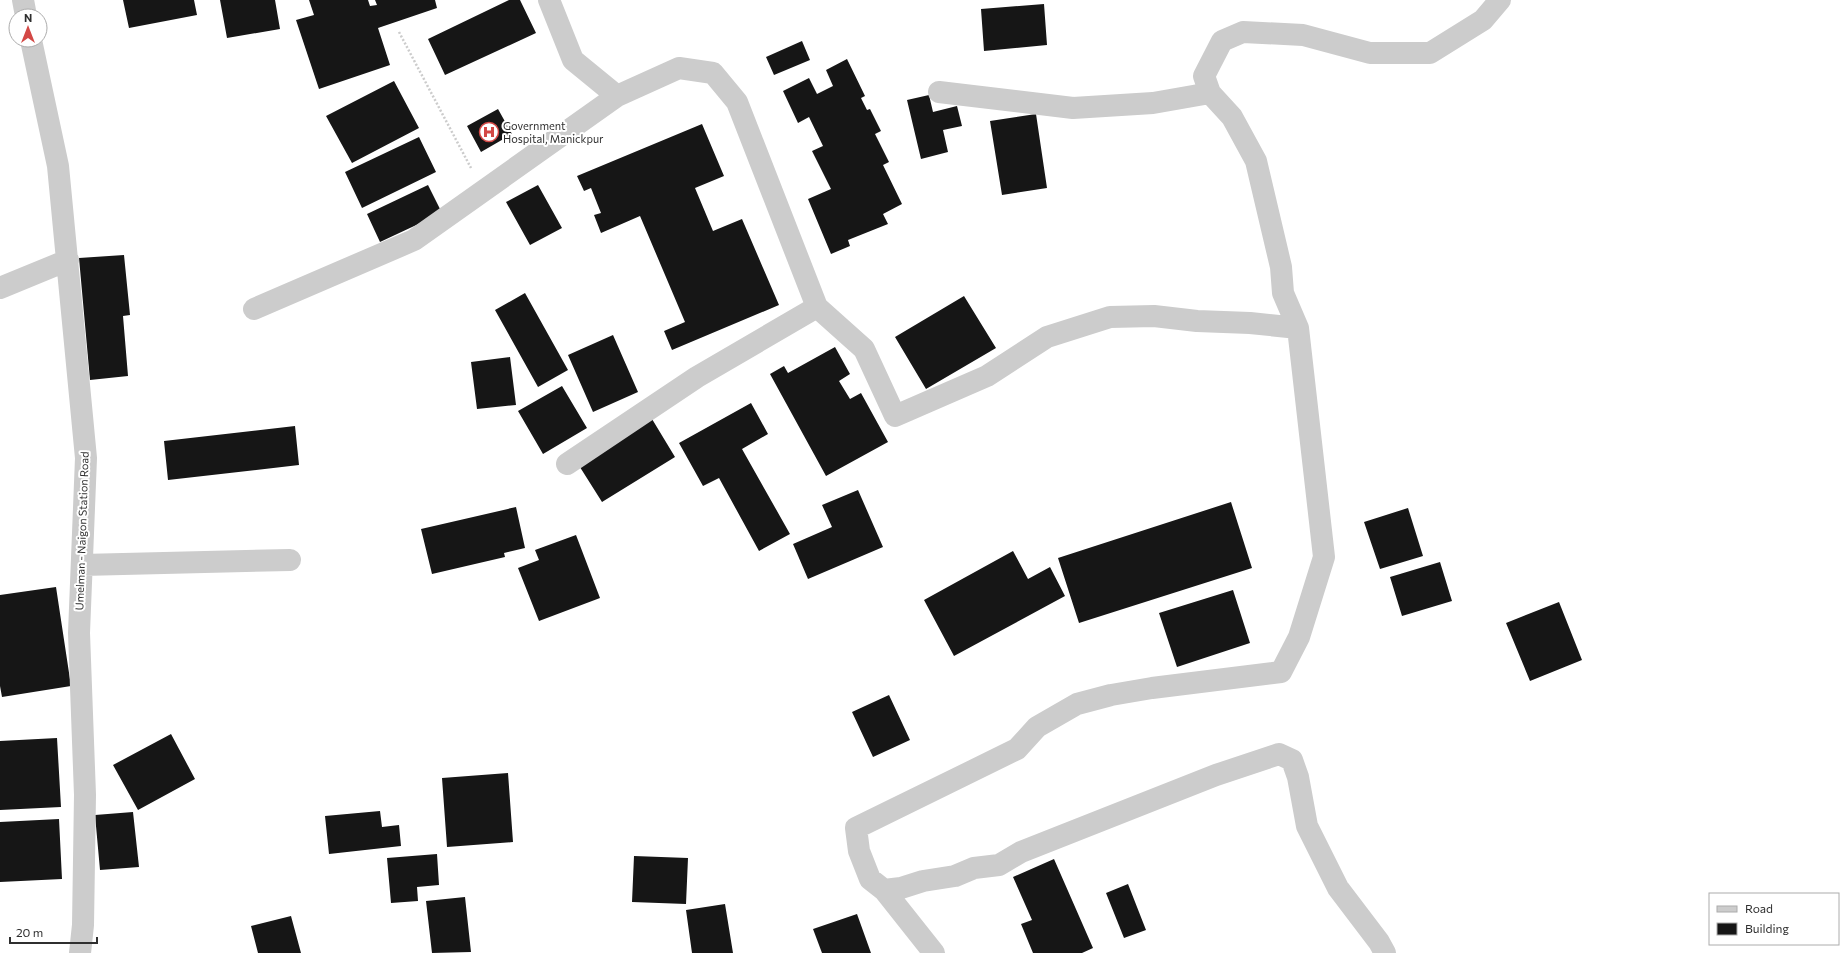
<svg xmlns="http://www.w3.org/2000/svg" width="1847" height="953" font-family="Commissioner,sans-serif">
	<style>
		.building { fill: #161616 }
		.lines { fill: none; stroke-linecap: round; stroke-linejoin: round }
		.path { stroke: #ccc; stroke-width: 2.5; stroke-dasharray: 2 2; stroke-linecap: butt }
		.minor { stroke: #ccc; stroke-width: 22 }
		.labels { text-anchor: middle; stroke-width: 4; stroke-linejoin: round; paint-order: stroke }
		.poi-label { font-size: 11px; fill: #2f2f2f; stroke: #fff; text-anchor: start }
		.street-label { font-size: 11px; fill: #2f2f2f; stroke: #fff }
	</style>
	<rect width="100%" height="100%" fill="#fff"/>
	<!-- building -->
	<path class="building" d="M123 0H194L197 15 129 28Z
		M220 0H275L280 29 227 38Z
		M309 0H368L370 6 377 5 375 0H435L437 8 378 28 390 65 319 89 296 20 314 15Z
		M509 0H520L536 33 445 75 428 39Z
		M1044 4 1047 45 984 51 981 9Z
		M802 41 810 60 774 75 766 57Z
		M847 59 865 96 861 98 867 110 870 109 881 131 875 134 889 162 883 165 902 204 883 214 888 224 848 240 850 246 831 254 808 199 831 189 812 151 823 146 809 117 798 123 783 91 809 78 817 94 833 86 826 70Z
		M394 81 419 128 352 163 326 116Z
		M929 95 933 112 957 106 962 126 943 130 948 152 921 159 907 100Z
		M498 109 512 134 481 152 467 126Z
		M1036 114 1047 188 1002 195 990 121Z
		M702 124 724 176 695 188 713 231 742 219 779 305 672 350 664 331 685 322 640 216 601 233 594 215 601 213 591 188 584 191 577 176Z
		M419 137 436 172 362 208 345 172Z
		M428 185 442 213 380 242 367 214Z
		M538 185 562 228 530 245 506 202Z
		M124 255 130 315 123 316 128 376 90 380 79 258Z
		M525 293 568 370 538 387 495 310Z
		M964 296 996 348 926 389 895 337Z
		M613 335 638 392 593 412 568 355Z
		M835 347 850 374 839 381 850 399 861 393 888 442 826 476 770 374 784 366 788 373Z
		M510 357 516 405 477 409 471 362Z
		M562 386 587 428 543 454 518 411Z
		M751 403 768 434 742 449 790 534 759 551 719 478 703 486 679 443Z
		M652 419 675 457 602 502 578 464Z
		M295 426 299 465 168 480 164 441Z
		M858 490 883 547 808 579 793 544 832 527 822 505Z
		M1231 502 1252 568 1079 623 1058 558Z
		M516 507 525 548 504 553 505 557 432 574 421 529Z
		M1408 508 1423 556 1380 569 1364 522Z
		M576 535 600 598 539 621 518 568 539 560 535 550Z
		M1013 551 1028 579 1050 567 1065 596 954 656 924 600Z
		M1440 562 1452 601 1402 616 1390 577Z
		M56 587 71 686 2 697 0 686V595Z
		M1233 590 1250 643 1177 667 1159 613Z
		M1559 602 1582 660 1530 681 1506 623Z
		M889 695 910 740 873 757 852 712Z
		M171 734 195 779 138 810 113 765Z
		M57 738 61 807 0 810V741Z
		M508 773 513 842 447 847 442 778Z
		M380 811 382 827 399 825 401 846 329 854 325 816Z
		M133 812 139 867 100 870 95 815Z
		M59 819 62 879 0 882V822Z
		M437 854 439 885 417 887 418 901 391 903 387 858Z
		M634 856 688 858 686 904 632 902Z
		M1054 859 1093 948 1082 953H1033L1021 924 1032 920 1013 877Z
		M1128 884 1146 930 1124 938 1106 893Z
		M465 897 471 952 432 953 426 901Z
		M725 904 733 953H692L686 910Z
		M857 914 871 953H822L813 929Z
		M291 916 301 953H258L251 926Z"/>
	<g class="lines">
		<!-- path -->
		<path class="path" d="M399 32 471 168"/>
		<!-- minor -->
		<path class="minor" d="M23 0 26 16
			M549 0 573 60 617 96 679 68 713 73 737 102 817 307 864 349 895 416 987 376 1047 337 1110 317 1154 316 1197 321 1250 323 1298 328
			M31 40 58 166 86 458 79 633 85 795 83 925 80 953
			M939 92 1073 108 1153 103 1210 93
			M0 288 68 260
			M254 309 414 240 617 96
			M567 464 697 377 817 307
			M82 565 290 560
			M884 890 901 888 923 881 955 876 974 868 999 865 1021 852 1216 775 1279 754 1292 760 1298 777 1307 826 1338 888 1379 942 1385 953
			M934 953 884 890 870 879 859 851 856 828 1017 749 1037 727 1077 704 1111 695 1152 688 1281 672 1299 637 1324 557 1298 328 1283 293 1281 267 1256 161 1232 117 1210 93 1204 76 1222 41 1243 32 1303 35 1370 53H1430L1483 20 1500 0"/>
	</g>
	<!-- icons -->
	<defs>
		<g id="hospital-ring" transform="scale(1)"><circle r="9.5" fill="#fff" stroke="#d34845" stroke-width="1.5"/><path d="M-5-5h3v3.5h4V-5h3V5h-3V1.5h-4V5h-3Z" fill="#d34845"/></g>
	</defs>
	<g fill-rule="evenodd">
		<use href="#hospital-ring" x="489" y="132"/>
	</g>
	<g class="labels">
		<!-- poi labels -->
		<g class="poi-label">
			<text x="503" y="130">Government<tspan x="503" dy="13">Hospital, Manickpur</tspan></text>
		</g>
		<!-- street labels -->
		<g class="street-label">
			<text transform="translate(82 531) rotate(-88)" y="4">Umelman - Naigon Station Road</text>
		</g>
	</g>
	<!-- legend -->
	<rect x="1709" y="893" width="130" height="52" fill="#ffffff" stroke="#acacac"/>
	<rect x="1717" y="906" width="20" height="6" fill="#cccccc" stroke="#acacac"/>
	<text x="1745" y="913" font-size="12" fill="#2f2f2f">Road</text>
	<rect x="1717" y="923" width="20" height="12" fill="#161616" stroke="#acacac"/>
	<text x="1745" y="933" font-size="12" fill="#2f2f2f">Building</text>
	<!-- north arrow -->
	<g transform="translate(28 28)"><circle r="19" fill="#ffffff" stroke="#acacac"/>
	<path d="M0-3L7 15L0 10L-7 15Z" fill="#d34845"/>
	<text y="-6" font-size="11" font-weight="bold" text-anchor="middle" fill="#2f2f2f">N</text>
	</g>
	<!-- scale -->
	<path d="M10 937v6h87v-6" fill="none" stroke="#2f2f2f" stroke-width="2"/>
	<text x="16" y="937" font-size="12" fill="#2f2f2f" stroke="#ffffff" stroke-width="3" paint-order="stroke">20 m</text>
</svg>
